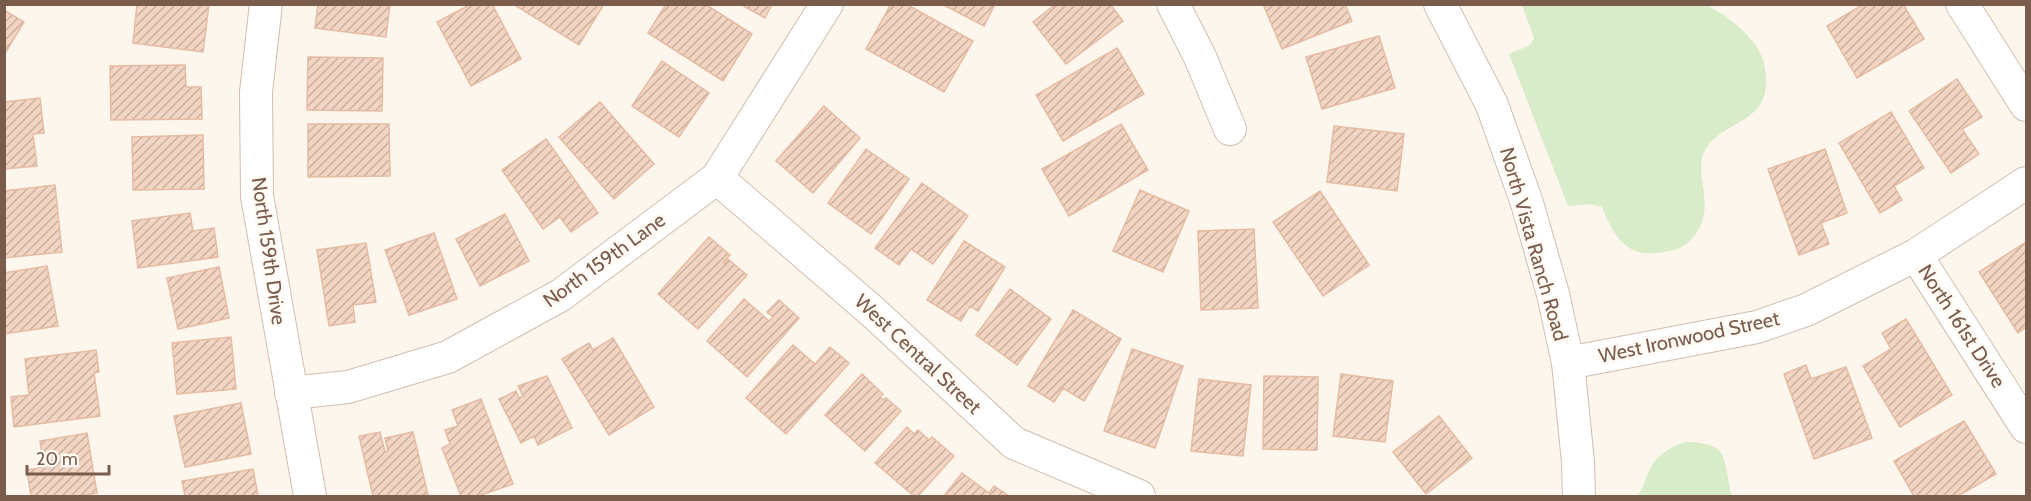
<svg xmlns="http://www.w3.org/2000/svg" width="2031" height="501" font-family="Cabin,sans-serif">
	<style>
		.grass { fill: #d8ecc9 }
		.building { fill: url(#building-hatch); stroke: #e6bba3; stroke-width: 1.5 }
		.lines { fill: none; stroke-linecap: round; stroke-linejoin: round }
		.minor-casing { stroke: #d1beb0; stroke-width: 34 }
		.minor { stroke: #fff; stroke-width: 32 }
		.labels { text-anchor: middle; stroke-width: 6; stroke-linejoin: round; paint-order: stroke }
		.street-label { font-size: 20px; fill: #7a5c4d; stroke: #fffaf3 }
	</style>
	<defs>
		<pattern id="building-hatch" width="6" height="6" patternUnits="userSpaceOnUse" patternTransform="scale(1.5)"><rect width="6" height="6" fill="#f3d5c3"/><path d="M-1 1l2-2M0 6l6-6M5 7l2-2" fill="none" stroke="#cab0a1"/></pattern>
	</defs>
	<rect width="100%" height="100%" fill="#fdf6ec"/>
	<!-- grass -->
	<path class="grass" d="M1522 5C1571 4 1619 4 1668 4 1677 4 1700 2 1708 6 1728 15 1759 41 1764 63 1767 77 1768 94 1759 106 1748 122 1722 128 1709 144 1688 169 1719 203 1695 235 1689 244 1679 249 1669 251 1658 254 1643 255 1633 250 1616 241 1609 224 1602 207L1589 204 1568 206 1509 54 1530 45 1534 38Z
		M1685 442C1733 442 1722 461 1732 496H1637C1644 488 1644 481 1649 471 1656 455 1669 448 1685 442Z"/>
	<!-- building -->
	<path class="building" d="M137 4H209L203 52 133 43Z
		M318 4H390L386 37 315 28Z
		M471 4H492L521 59 471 86 437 22Z
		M513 4H604L579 45Z
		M666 4H705L752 34 723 81 648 33Z
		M740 4H772L765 18Z
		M891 4H906L973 41 944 92 866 49Z
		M942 4H995L984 26Z
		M1056 4H1110L1123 21 1066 64 1033 22Z
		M1263 4H1345L1352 21 1282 49Z
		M1864 4H1903L1924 39 1857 78 1827 26Z
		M4 10 24 22 4 55Z
		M1379 36 1395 88 1322 109 1306 57Z
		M1117 48 1144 94 1063 141 1036 95Z
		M308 57 383 58 382 111 307 110Z
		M662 61 709 93 679 137 632 106Z
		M185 65 186 87H201L202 119 111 120 110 66Z
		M1957 79 1982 117 1962 129 1979 154 1951 173 1909 111Z
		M40 98 44 133 33 134 37 166 4 169V102Z
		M600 102 654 164 614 199 559 137Z
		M824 106 860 138 813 193 776 161Z
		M1891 112 1924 168 1894 186 1902 200 1880 213 1839 143Z
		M308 124H389L390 176 308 177Z
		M1121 124 1148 170 1069 216 1042 169Z
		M1334 126 1404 134 1397 191 1327 182Z
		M203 135 204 189 133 190 132 137Z
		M546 139 598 213 571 232 560 217 543 229 502 170Z
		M866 149 909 179 871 234 828 203Z
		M1825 149 1847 213 1821 223 1829 244 1799 255 1768 169Z
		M922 183 968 216 933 264 911 249 899 265 875 248Z
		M55 185 62 252 4 258V191Z
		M1140 190 1189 211 1163 272 1113 251Z
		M1320 191 1369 265 1323 296 1273 222Z
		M190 213 193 231 214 228 218 257 138 268 132 221Z
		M505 214 529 261 480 286 456 239Z
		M1254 229 1258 308 1201 310 1198 231Z
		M434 233 457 299 409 315 385 250Z
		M709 237 730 255 723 262 724 264 728 259 747 275 698 329 658 294Z
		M964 241 1005 267 978 311 970 306 961 321 927 300Z
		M2026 242V327L2018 333 1979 272Z
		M366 243 376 302 353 305 355 322 329 326 317 250Z
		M47 266 58 326 4 334V273Z
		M219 267 229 318 178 329 167 278Z
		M1010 289 1051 319 1017 365 976 335Z
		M744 299 769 321 773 317 767 312 779 300 799 318 747 377 707 341Z
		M1073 310 1121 339 1084 401 1063 388 1054 402 1028 386Z
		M1906 319 1952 395 1900 427 1863 366 1891 349 1882 333Z
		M231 337 236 389 177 394 172 343Z
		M613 338 654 407 609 435 562 359 589 343 593 350Z
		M793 345 815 364 830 347 849 363 786 434 746 398Z
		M1132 349 1183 366 1155 448 1104 431Z
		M96 350 99 372 94 373 100 416 14 427 11 397 29 395 25 359Z
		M1806 365 1811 379 1846 367 1872 438 1814 459 1784 374Z
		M862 374 883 394 880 397 884 400 886 398 901 411 865 451 825 415Z
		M1341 374 1393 381 1385 442 1333 436Z
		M547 376 572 428 538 445 534 436 521 443 499 399 516 391 519 398 523 396 518 386Z
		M1264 376 1318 377 1317 450 1263 449Z
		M1199 379 1251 385 1243 456 1191 451Z
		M481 399 513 484 478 496H461L442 448 450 444 445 430 458 426 452 410Z
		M241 403 251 454 185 467 174 416Z
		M1439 416 1472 458 1426 494 1393 452Z
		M1964 421 1996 474 1958 496H1914L1894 461Z
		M907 427 914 434 918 430 929 440 932 437 954 456 918 496H914L875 463Z
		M380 432 385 452 388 451 385 438 413 432 428 495 373 496 359 436Z
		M87 433 97 493 77 496H31L27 470 44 467 40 441Z
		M253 469 258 496H185L182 481Z
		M962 473 989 493 994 486 1009 496H944Z"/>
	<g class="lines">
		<!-- minor casing -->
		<g class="minor-casing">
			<path id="minor" d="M266 4 256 92 257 196 310 496
				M1173 4 1200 57 1230 129
				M1440 4 1492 105 1527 203 1553 294 1568 363 1578 462 1579 496
				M1962 4 2026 105
				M717 178 873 312 1014 443 1139 496
				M1916 255 2026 427
				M1568 363 1757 327 1806 310 1916 255 2026 183
				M291 393 348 387 448 357 561 295 717 178 827 4"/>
		</g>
		<!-- minor -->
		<use href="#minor" class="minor"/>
	</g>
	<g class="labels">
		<!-- street labels -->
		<g class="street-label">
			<text transform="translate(1534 244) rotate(74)" y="7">North Vista Ranch Road</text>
			<text transform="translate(269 251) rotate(82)" y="7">North 159th Drive</text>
			<text transform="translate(604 260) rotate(-36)" y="7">North 159th Lane</text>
			<text transform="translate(1962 326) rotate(57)" y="7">North 161st Drive</text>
			<text transform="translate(1689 337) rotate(-12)" y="7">West Ironwood Street</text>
			<text transform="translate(918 354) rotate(43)" y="7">West Central Street</text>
		</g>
	</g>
	<!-- border -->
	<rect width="2031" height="501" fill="none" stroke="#7a5c4d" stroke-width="12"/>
	<!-- scale -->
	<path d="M27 465v9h82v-9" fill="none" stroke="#7a5c4d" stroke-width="3"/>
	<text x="36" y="465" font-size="18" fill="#7a5c4d" stroke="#fffaf3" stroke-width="4.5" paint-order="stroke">20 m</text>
</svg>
